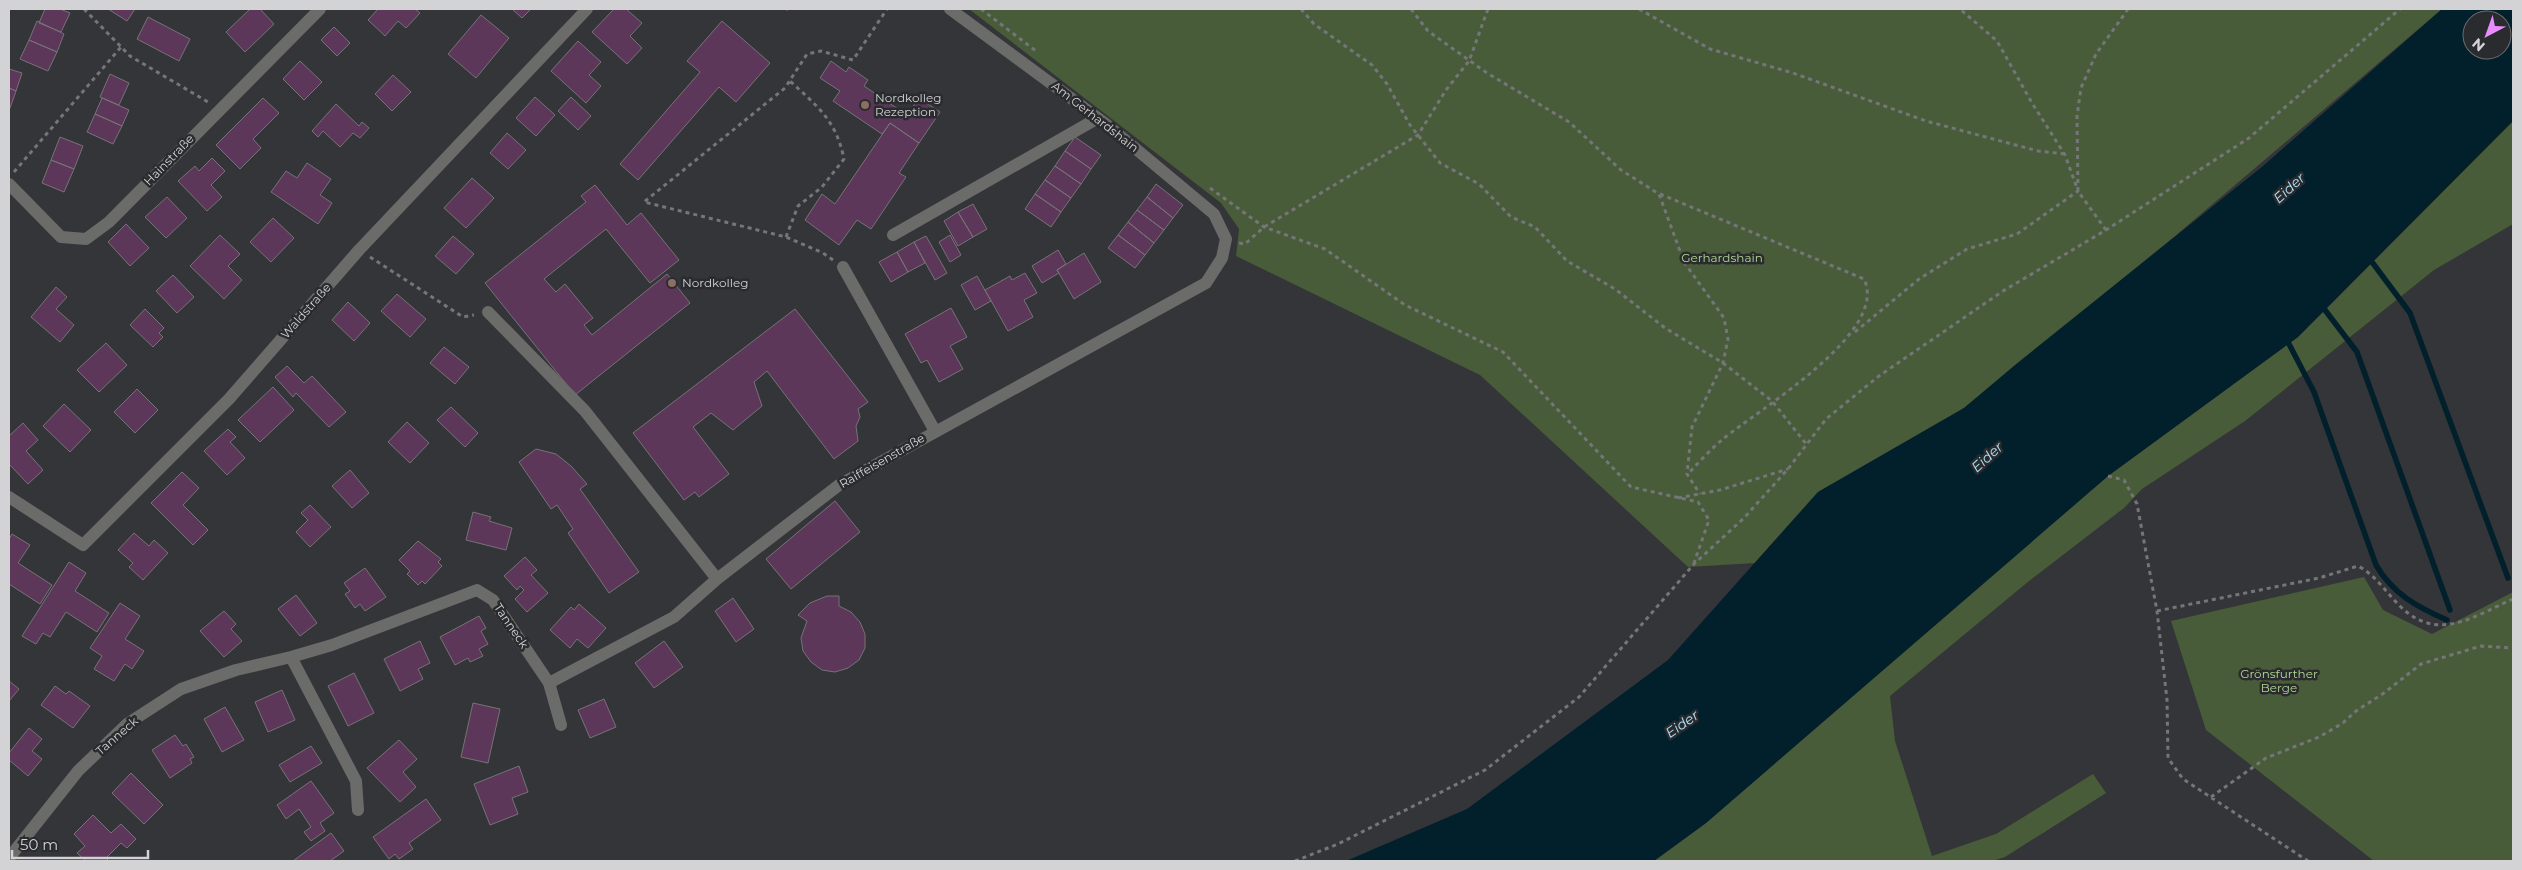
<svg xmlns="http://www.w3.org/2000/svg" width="2522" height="870" font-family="Montserrat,sans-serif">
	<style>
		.green { fill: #495c39 }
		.water { fill: #01202c; fill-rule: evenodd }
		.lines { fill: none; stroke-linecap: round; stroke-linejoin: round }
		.stream { stroke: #01202c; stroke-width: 5.5 }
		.building { fill: #5c3759; stroke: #767376 }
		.path { stroke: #757679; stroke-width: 3; stroke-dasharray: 4 4; stroke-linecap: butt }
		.minor { stroke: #6b6b69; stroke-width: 12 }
		.education-dot { fill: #8d6e63; stroke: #2a2b2e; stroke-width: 2 }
		.labels { text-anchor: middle; stroke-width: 5; stroke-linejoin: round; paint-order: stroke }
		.poi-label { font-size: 12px; fill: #d3d3d6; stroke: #2a2b2e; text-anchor: start }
		.street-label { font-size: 12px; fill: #d3d3d6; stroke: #2a2b2e }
		.park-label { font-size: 12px; fill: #b1d891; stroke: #2a2b2e }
		.water-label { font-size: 14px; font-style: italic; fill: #afe2f9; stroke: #2a2b2e }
	</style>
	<rect width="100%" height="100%" fill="#343538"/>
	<!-- green -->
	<path class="green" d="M969 9H2442L2175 236 1964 408 1818 492 1755 563 1688 567 1480 375 1236 256 1239 229 1221 203Z
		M2513 121V224L2434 270 2245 421 2142 489 2124 508 2029 581 1890 696 1895 741 1932 856 1996 834 2093 774 2106 793 2005 857 1992 861H1654L1706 823 2108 476 2298 337Z
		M2364 577 2383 610 2432 634 2513 592V861H2374L2206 730 2171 621Z"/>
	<!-- water -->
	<path class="water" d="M2442 9H2513V121L2298 337 2108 476 1706 823 1654 861H1346L1467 809 1668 660 1818 492 1964 408 2015 365 2263 166ZM2472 20H2502V50H2472Z"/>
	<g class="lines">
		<!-- stream -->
		<path class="stream" d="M2372 262 2410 313 2508 578
			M2325 310 2357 352 2450 610
			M2289 344 2314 392 2376 565C2393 594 2417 607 2447 620"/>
	</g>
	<!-- building -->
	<path class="building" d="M45 9H60L70 13 61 32 39 23Z
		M108 9H135L127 21Z
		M250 9H260L274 24 245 52 226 32Z
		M378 9H415L420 13 406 28 398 21 385 36 368 20Z
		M512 9H531L522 18Z
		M614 9H626L642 23 630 36 642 48 627 64 592 32Z
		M481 15 509 38 476 78 448 54Z
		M148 17 190 39 179 61 137 39Z
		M37 21 64 34 57 52 29 40Z
		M722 21 770 63 736 102 719 87 638 180 620 164 700 72 687 61Z
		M334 27 350 43 337 56 321 40Z
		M29 40 57 52 48 71 20 59Z
		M578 41 601 62 589 75 601 86 586 103 551 71Z
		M300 61 322 82 304 100 283 79Z
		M831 61 846 72 849 67 868 80 864 86 907 115 919 98 940 112 919 143 890 123 882 134 833 101 840 91 820 78Z
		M9 69 22 73 16 91 9 88Z
		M110 74 129 83 119 105 100 97Z
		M393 75 411 92 392 111 375 94Z
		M9 88 16 91 10 108H9Z
		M535 97 555 115 536 136 516 118Z
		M571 97 591 116 578 130 558 111Z
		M102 98 129 110 122 126 95 114Z
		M263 98 279 113 253 139 261 148 240 169 216 145Z
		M336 104 359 126 362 122 369 128 360 138 353 133 340 147 323 131 318 137 312 131Z
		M95 114 122 126 113 144 87 132Z
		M890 123 919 143 899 173 906 177 871 229 857 220 839 245 805 220 822 194 835 204Z
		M507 133 526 150 508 169 490 153Z
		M60 137 83 146 74 169 51 160Z
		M1075 137 1101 155 1091 169 1065 151Z
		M1065 151 1091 169 1081 184 1055 166Z
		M212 158 225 171 211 185 222 197 207 211 178 181 195 166 199 171Z
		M51 160 74 169 64 192 42 183Z
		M307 163 331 179 320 195 332 203 318 224 271 192 286 171 297 178Z
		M1055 166 1081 184 1071 198 1045 180Z
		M472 178 494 198 466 228 444 208Z
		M1045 180 1071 198 1061 212 1035 194Z
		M1156 184 1183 205 1173 218 1147 197Z
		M595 185 627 225 641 213 679 260 650 283 606 229 544 279 556 292 565 284 593 318 584 325 592 335 667 274 690 303 575 395 485 283 586 202 581 196Z
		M1035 194 1061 212 1051 227 1025 209Z
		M167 197 187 218 166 238 145 217Z
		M1147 197 1173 218 1164 230 1137 210Z
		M973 204 987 229 973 237 958 212Z
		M1137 210 1164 230 1154 243 1128 222Z
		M958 212 973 237 958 246 944 221Z
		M273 218 294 238 271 262 250 242Z
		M1128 222 1154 243 1145 255 1118 235Z
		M126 224 149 248 130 266 108 242Z
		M220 235 240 254 228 266 242 280 224 299 190 266Z
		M950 235 961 255 950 262 939 242Z
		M1118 235 1145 255 1135 268 1108 248Z
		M453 236 474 254 456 274 435 256Z
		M926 236 947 273 935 280 914 242Z
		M914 242 925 263 908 272 897 252Z
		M1058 250 1066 264 1057 270 1059 273 1042 283 1032 266Z
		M897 252 908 272 891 282 879 262Z
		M1084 253 1101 282 1074 299 1057 270Z
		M1025 273 1037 293 1024 300 1033 317 1008 331 985 290 1010 276 1012 280Z
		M173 275 194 297 177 313 156 291Z
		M977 276 991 301 975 310 961 285Z
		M56 287 67 297 56 309 74 325 60 342 31 317Z
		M397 294 426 319 410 337 381 311Z
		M348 302 370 323 354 341 332 320Z
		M951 308 967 337 950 346 963 369 939 382 927 360 921 363 905 334Z
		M145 309 164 328 159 333 163 337 153 347 130 325Z
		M795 309 868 402 858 409 860 417 856 426 858 441 834 459 767 371 754 382 762 406 733 430 711 413 693 427 729 474 699 497 695 492 684 500 633 433Z
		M106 343 127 365 99 392 77 370Z
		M444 347 469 367 455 384 430 363Z
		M287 366 304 383 312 376 346 412 329 427 296 393 293 397 275 377Z
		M273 387 294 410 260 442 238 420Z
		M137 389 158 410 135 433 114 412Z
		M64 404 91 430 70 452 43 426Z
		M451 407 478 433 465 447 437 420Z
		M407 422 429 443 410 463 388 442Z
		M23 423 38 440 26 451 43 470 28 484 9 464V436Z
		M228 429 236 437 230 442 245 458 227 475 204 451Z
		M536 449 556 454 571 466 587 484 580 489 639 572 609 593 568 533 573 529 557 505 551 509 519 462Z
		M350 470 369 493 352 508 332 486Z
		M182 472 199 488 183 505 208 530 193 545 151 503Z
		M835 501 860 532 791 589 766 559Z
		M310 505 331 527 310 547 296 532 308 520 301 513Z
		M473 512 491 517 489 521 512 528 506 550 466 540Z
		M134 533 149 546 154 540 168 553 143 580 129 567 133 563 118 550Z
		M12 534 30 545 18 563 52 585 40 604 9 584V539Z
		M418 541 441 559 438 562 442 566 425 584 422 581 418 585 407 574 410 571 399 560Z
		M525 557 537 570 531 575 548 593 527 612 515 599 524 590 520 586 517 590 504 576Z
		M69 562 86 573 75 591 109 613 97 632 66 612 50 637 43 633 36 644 22 636Z
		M365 568 386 597 365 611 360 604 355 608 345 594 350 591 344 583Z
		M296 595 317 623 300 636 278 609Z
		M827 596H839V606L851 612 860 622 865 634V648L859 660 848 668 835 672 822 670 811 662 803 651 801 638 807 621 798 615 810 603Z
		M733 598 754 629 736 642 715 611Z
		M120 603 140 616 125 639 144 651 132 669 125 664 114 681 94 669 102 656 90 648Z
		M579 604 606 628 588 648 577 639 570 648 550 630 571 607 574 610Z
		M224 611 236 624 231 629 242 641 224 657 200 631Z
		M479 616 486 628 481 631 488 644 479 649 483 656 470 662 468 658 455 665 440 637Z
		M420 641 430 663 418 669 423 679 400 691 384 659Z
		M664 641 683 667 654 688 635 663Z
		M354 673 374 713 348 726 328 686Z
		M9 681 19 689 9 701Z
		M55 686 66 694 69 691 90 706 73 728 41 705Z
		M282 690 295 720 268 732 255 702Z
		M604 699 616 727 590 738 578 710Z
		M473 703 500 709 488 763 461 757Z
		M225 707 244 740 222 752 204 719Z
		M29 728 42 739 32 751 42 759 28 776 9 760V753Z
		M175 735 183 746 186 744 194 757 190 759 192 763 170 778 152 750Z
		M399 740 417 759 403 772 416 787 400 802 367 768Z
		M311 746 322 763 290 782 279 765Z
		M519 766 528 792 512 798 518 814 490 825 474 784Z
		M131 773 163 805 144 824 112 793Z
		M311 781 334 813 320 823 325 831 311 841 304 832 311 827 299 809 286 819 277 805Z
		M426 799 441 820 409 843 413 849 399 859 395 854 389 859 373 837Z
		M93 815 111 833 121 824 136 839 127 848 121 843 106 858 109 861H86L77 853 85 846 74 834Z
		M331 833 344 851 330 861H293Z"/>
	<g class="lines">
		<!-- path -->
		<path class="path" d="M84 9 130 56 208 102
			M981 9 1036 51
			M1301 9 1314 24 1372 65 1387 84 1410 125 1440 163 1479 184 1511 217 1535 227 1567 261 1615 289 1665 328 1723 363 1772 401 1807 445
			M1411 9 1428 31 1487 73 1569 122 1621 170 1659 194 1684 262 1724 318 1728 339 1723 363 1692 427 1687 474 1700 494
			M1639 9 1710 49 1793 73 1926 121 2038 151 2065 154
			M786 10 787 9
			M14 172 121 47
			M1210 188 1264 227 1325 249 1405 305 1503 352 1631 487 1698 502 1709 520 1694 563
			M1660 194 1864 279C1890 332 1758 410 1723 439 1711 449 1699 462 1688 474
			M2106 230 2078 191 2077 116 2081 88 2096 54 2128 9
			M786 237 798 206 822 187 844 159C836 120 818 107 790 81
			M1239 243 1245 244 1264 227 1418 135 1446 90 1469 61 1488 9
			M370 257 463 317 474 315
			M833 260 823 253 786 237 644 202 785 88 807 54 821 51 853 60 887 9
			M1855 332 1919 279 1967 249 2017 234 2078 191 2065 155 2032 103 1997 41 1960 9
			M2108 476 2124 480 2137 504 2157 611 2167 700 2168 758 2183 779 2308 861
			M1678 498 1720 490 1788 469
			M2157 611 2319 578 2358 566C2377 576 2387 594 2402 608 2439 643 2476 615 2513 599
			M2211 797 2266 758 2319 737 2343 723 2356 711 2384 693 2421 664 2481 646 2513 648
			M1295 861 1338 844 1485 770 1579 697 1694 564 1744 518 1788 469 1826 419 1879 376 2003 291 2106 230 2249 138 2400 9"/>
		<!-- minor -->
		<path class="minor" d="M9 184 61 237 86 239 109 222 320 9
			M893 235 1098 118
			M843 267 935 431
			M488 312 585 411 717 579 839 485 1206 283 1222 258 1226 239 1214 214 1106 124 950 9
			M9 497 83 545 229 399 359 250 587 9
			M291 657 356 781 358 810
			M549 683 561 725
			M9 858 78 771 127 724 181 689 236 670 291 657 332 645 477 590 493 600 549 683 674 617 717 579"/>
	</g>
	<!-- markers -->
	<g class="education-dot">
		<circle cx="865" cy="105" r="5"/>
		<circle cx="672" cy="283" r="5"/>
	</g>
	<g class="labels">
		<!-- poi labels -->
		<g class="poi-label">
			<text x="875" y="102">Nordkolleg<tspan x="875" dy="14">Rezeption</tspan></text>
			<text x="682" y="287">Nordkolleg</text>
		</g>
		<!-- street labels -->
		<g class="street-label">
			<text transform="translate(1095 117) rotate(38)" y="4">Am Gerhardshain</text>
			<text transform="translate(169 160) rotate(-46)" y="4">Hainstraße</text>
			<text transform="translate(306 311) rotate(-49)" y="4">Waldstraße</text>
			<text transform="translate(882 461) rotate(-30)" y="4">Raiffeisenstraße</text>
			<text transform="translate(511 626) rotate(56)" y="4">Tanneck</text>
			<text transform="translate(117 736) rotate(-41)" y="4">Tanneck</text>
		</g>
		<!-- park labels -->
		<g class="park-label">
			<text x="1722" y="262">Gerhardshain</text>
			<text x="2279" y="678">Grönsfurther<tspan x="2279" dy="14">Berge</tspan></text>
		</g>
		<!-- water labels -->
		<g class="water-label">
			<text transform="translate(2289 188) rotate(-42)" y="5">Eider</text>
			<text transform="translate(1987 457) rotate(-42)" y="5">Eider</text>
			<text transform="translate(1682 724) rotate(-35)" y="5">Eider</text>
		</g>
	</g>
	<!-- border -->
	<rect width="2522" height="870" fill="none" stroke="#d3d3d6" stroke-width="20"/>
	<!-- north arrow -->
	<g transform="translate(2487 35) rotate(221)"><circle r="24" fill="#2a2b2e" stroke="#6e6e71"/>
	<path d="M0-4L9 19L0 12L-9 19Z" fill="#e98dfe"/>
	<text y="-8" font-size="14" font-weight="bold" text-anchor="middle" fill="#d3d3d6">N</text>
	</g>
	<!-- scale -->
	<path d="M12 850v8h136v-8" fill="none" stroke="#d3d3d6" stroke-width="2.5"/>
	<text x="20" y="850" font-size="15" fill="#d3d3d6" stroke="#2a2b2e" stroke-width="4" paint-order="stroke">50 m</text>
</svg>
